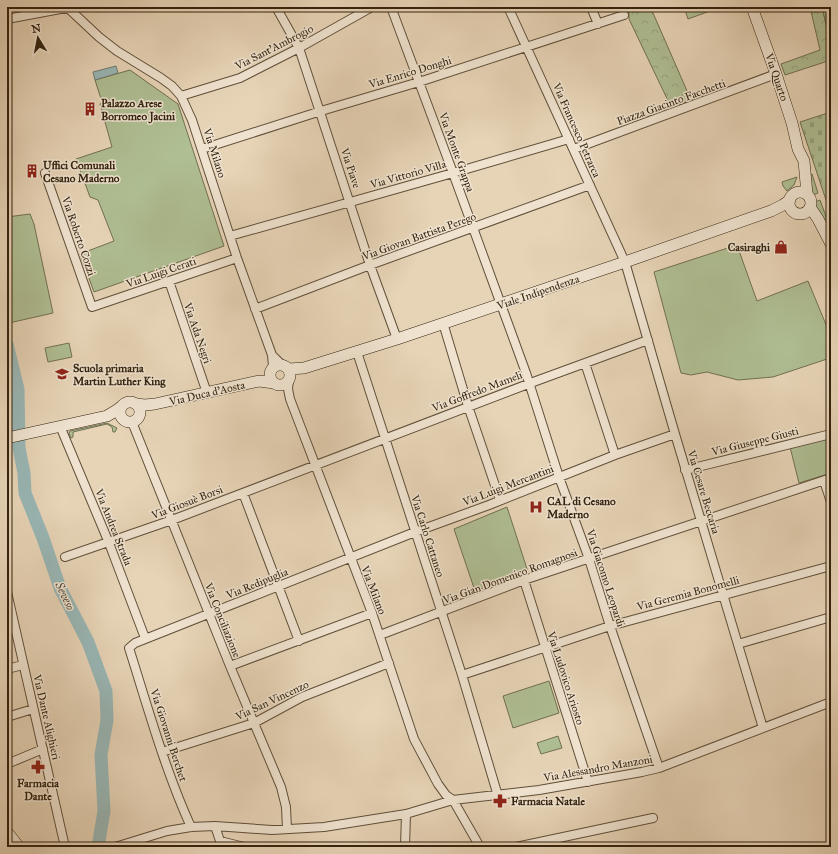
<svg xmlns="http://www.w3.org/2000/svg" width="838" height="854" font-family="'IM FELL Great Primer',serif">
	<style>
		.green { fill: #afbe93; stroke: #717051 }
		.forest { fill: url(#forest-crowns); stroke: #717051 }
		.cemetery { fill: url(#cemetery-stones); stroke: #717051 }
		.garden { fill: url(#garden-dots); stroke: #717051 }
		.water { fill: #99b7b6; stroke: #707c73 }
		.lines { fill: none; stroke-linecap: round; stroke-linejoin: round }
		.river { stroke: #99b7b6; stroke-width: 13 }
		.street-casing { stroke: #604f39; stroke-width: 10 }
		.secondary-casing { stroke: #33230f; stroke-width: 12 }
		.street { stroke: #efe3d0; stroke-width: 8 }
		.secondary { stroke: #efe3d0; stroke-width: 11 }
		.labels { text-anchor: middle; stroke-width: 3; stroke-linejoin: round; paint-order: stroke }
		.street-label { font-size: 11px; fill: #33230f; stroke: #efe3d0 }
		.poi-label { font-size: 11px; font-weight: bold; fill: #33230f; stroke: #efe3d0; text-anchor: start }
		.water-label { font-size: 12px; font-style: italic; fill: #4c4839; stroke: #efe3d0 }
	</style>
	<defs>
		<pattern id="forest-crowns" width="20" height="18" patternUnits="userSpaceOnUse"><rect width="20" height="18" fill="#afbe93"/><path d="M2 6a3 3 0 1 1 6 0M12 15a3 3 0 1 1 6 0" fill="none" stroke="#97a37e"/></pattern>
		<pattern id="cemetery-stones" width="16" height="16" patternUnits="userSpaceOnUse"><rect width="16" height="16" fill="#afbe93"/><path d="M2 7V4a2 2 0 0 1 4 0v3zM10 15v-3a2 2 0 0 1 4 0v3z" fill="#97a37e"/></pattern>
		<pattern id="garden-dots" width="8" height="8" patternUnits="userSpaceOnUse"><rect width="8" height="8" fill="#afbe93"/><path d="M2 2h.1M6 6h.1" fill="none" stroke="#97a37e" stroke-width="1.8" stroke-linecap="round"/></pattern>
	</defs>
	<rect width="100%" height="100%" fill="#e7d4b7"/>
	<filter id="stains"><feTurbulence type="fractalNoise" baseFrequency=".005" numOctaves="4"/><feColorMatrix values="0 0 0 0 .2 0 0 0 0 .09 0 0 0 0 .02 0 0 0 .5 -.17"/></filter>
	<radialGradient id="worn" r=".72"><stop offset=".6" stop-color="#630" stop-opacity="0"/><stop offset="1" stop-color="#630" stop-opacity=".3"/></radialGradient>
	<!-- green -->
	<path class="green" d="M684 7H721L688 19Z
		M130 70 178 104 224 246 94 292 80 254 114 241 98 200 90 197 76 159 112 147 100 104 102 102 95 80Z
		M812 174 818 193 813 195 810 189 809 175Z
		M797 177 794 185 787 191 783 186 782 182Z
		M820 200 827 219 823 220 815 207V202Z
		M30 214 34 224 53 313 9 323 7 318V217Z
		M737 245 757 301 808 281 827 327H831V374L827 359 773 377 738 380 707 372 691 375 681 373 654 272Z
		M69 343 72 357 48 362 45 348Z
		M107 423 117 428 115 432H113L112 427 107 424 73 432V437L71 438 69 433 70 431Z
		M831 438V473L799 483 790 447Z
		M507 507 528 572 475 591 454 529Z
		M549 681 559 713 513 728 503 696Z
		M558 736 562 748 541 754 537 743Z"/>
	<!-- forest -->
	<path class="forest" d="M626 7H648L653 13 691 100 671 107 629 19V14Z
		M810 7H822L831 45V60L785 75 781 64 820 50Z"/>
	<!-- cemetery -->
	<path class="cemetery" d="M831 112V215L800 122Z"/>
	<!-- garden -->
	<path class="garden" d="M822 7H831V45Z"/>
	<!-- water -->
	<path class="water" d="M116 66 118 73 95 80 93 72Z"/>
	<g class="lines">
		<!-- river -->
		<path class="river" d="M7 344 18 389 19 448 24 473 25 493 43 538 60 588 88 642 106 691 107 720 101 755 104 811 98 847"/>
		<!-- street casing -->
		<g class="street-casing">
			<path id="street" d="M276 7 299 48 370 265 397 339
				M391 7 453 173 526 373 559 477 589 559 610 626 659 768
				M508 7 625 262 675 434 763 728
				M591 7 598 24
				M68 8 99 37 117 51 161 78 172 86 181 96 192 120 237 258 272 355 273 367
				M7 19 71 7
				M181 96 240 78 299 48 372 7
				M202 149 321 111 419 82 624 15
				M574 149 776 74
				M45 173 92 307 237 258
				M230 236 453 173 569 139
				M169 281 207 393
				M255 309 370 265 590 185
				M443 323 468 406 500 500
				M357 352 462 675 498 796
				M272 355 282 365
				M585 363 615 455
				M289 380 288 389 290 399 372 613 414 739 438 784 446 795 453 800 480 847
				M132 422 230 666 281 787 286 807 287 829
				M60 426 109 543 145 638
				M685 470 831 434
				M824 481 831 502
				M243 493 299 641
				M65 557 172 520 536 381 648 340
				M524 580 588 782
				M7 592 65 847
				M380 635 524 580 831 478
				M738 644 831 617
				M230 666 372 613
				M7 669 23 665
				M462 675 610 626 831 566
				M7 717 33 709
				M162 752 254 723 302 697 389 663
				M7 764 43 749
				M215 826 220 841 244 847
				M191 827C165 770 148 708 129 648L135 643 415 532 489 505 615 455 675 434
				M115 847 167 831 191 827 215 826 272 830 324 827 406 814 453 800 539 790 642 772 659 768 831 702
				M405 847 406 814
				M516 847 653 818"/>
		</g>
		<!-- secondary casing -->
		<g class="secondary-casing">
			<path id="secondary" d="M752 7 776 74 792 123 798 149 804 161 807 194
				M789 203a11 11 0 1 1 22 0a11 11 0 1 1-22 0Z
				M810 207 818 219 831 244
				M270 375a10 10 0 1 1 20 0a10 10 0 1 1-20 0Z
				M289 369 304 368 397 339 625 262 771 211 783 205 790 200
				M120 412a10 10 0 1 1 20 0a10 10 0 1 1-20 0Z
				M136 404 145 405 155 404 259 381 274 383
				M7 438 107 416 117 410 122 406
				M7 832 19 847"/>
		</g>
		<!-- street -->
		<use href="#street" class="street"/>
		<!-- secondary -->
		<use href="#secondary" class="secondary"/>
	</g>
	<!-- icons -->
	<defs>
		<g id="building-bare" transform="scale(1.08)"><path d="M-4-6H4V6H1V3H-1V6H-4ZM-2.5-4.3h1.7v1.8h-1.7ZM.8-4.3h1.7v1.8H.8ZM-2.5-1h1.7V.8h-1.7ZM.8-1h1.7V.8H.8Z" fill="#8f2418" stroke="#efe3d0" stroke-width="2.5" paint-order="stroke"/></g>
		<g id="shop-bare" transform="scale(1.08)"><path d="M-5-2.5h2.3a2.7 3.5 0 0 1 5.4 0H5L5.5 6h-11ZM-1.5-2.5h3a1.5 2.3 0 0 0-3 0Z" fill="#8f2418" stroke="#efe3d0" stroke-width="2.5" paint-order="stroke"/></g>
		<g id="school-bare" transform="scale(1.08)"><path d="M0-5L7-2L0 1L-7-2ZM-4 1L0 2.5L4 1V4Q0 6-4 4Z" fill="#8f2418" stroke="#efe3d0" stroke-width="2.5" paint-order="stroke"/></g>
		<g id="hospital-bare" transform="scale(1.08)"><path d="M-5-5h3v3.5h4V-5h3V5h-3V1.5h-4V5h-3Z" fill="#8f2418" stroke="#efe3d0" stroke-width="2.5" paint-order="stroke"/></g>
		<g id="pharmacy-bare" transform="scale(1.08)"><path d="M-2-6h4v4h4v4h-4v4h-4v-4h-4v-4h4Z" fill="#8f2418" stroke="#efe3d0" stroke-width="2.5" paint-order="stroke"/></g>
	</defs>
	<g fill-rule="evenodd">
		<use href="#building-bare" x="90" y="109"/>
		<use href="#building-bare" x="32" y="171"/>
		<use href="#shop-bare" x="781" y="247"/>
		<use href="#school-bare" x="62" y="374"/>
		<use href="#hospital-bare" x="536" y="507"/>
		<use href="#pharmacy-bare" x="38" y="767"/>
		<use href="#pharmacy-bare" x="500" y="801"/>
	</g>
	<g class="labels">
		<!-- street labels -->
		<g class="street-label">
			<text transform="translate(274 47) rotate(-27)" y="4">Via Sant'Ambrogio</text>
			<text transform="translate(410 72) rotate(-17)" y="4">Via Enrico Donghi</text>
			<text transform="translate(777 77) rotate(71)" y="4">Via Quarto</text>
			<text transform="translate(671 102) rotate(-20)" y="4">Piazza Giacinto Facchetti</text>
			<text transform="translate(577 130) rotate(66)" y="4">Via Francesco Petrarca</text>
			<text transform="translate(457 152) rotate(70)" y="4">Via Monte Grappa</text>
			<text transform="translate(215 153) rotate(72)" y="4">Via Milano</text>
			<text transform="translate(351 168) rotate(72)" y="4">Via Piave</text>
			<text transform="translate(408 174) rotate(-16)" y="4">Via Vittorio Villa</text>
			<text transform="translate(79 236) rotate(71)" y="4">Via Roberto Cozzi</text>
			<text transform="translate(419 236) rotate(-20)" y="4">Via Giovan Battista Perego</text>
			<text transform="translate(161 272) rotate(-19)" y="4">Via Luigi Cerati</text>
			<text transform="translate(538 292) rotate(-19)" y="4">Viale Indipendenza</text>
			<text transform="translate(198 333) rotate(71)" y="4">Via Ada Negri</text>
			<text transform="translate(477 391) rotate(-21)" y="4">Via Goffredo Mameli</text>
			<text transform="translate(207 393) rotate(-13)" y="4">Via Duca d'Aosta</text>
			<text transform="translate(755 441) rotate(-14)" y="4">Via Giuseppe Giusti</text>
			<text transform="translate(508 485) rotate(-21)" y="4">Via Luigi Mercantini</text>
			<text transform="translate(704 492) rotate(73)" y="4">Via Cesare Beccaria</text>
			<text transform="translate(187 502) rotate(-21)" y="4">Via Giosuè Borsi</text>
			<text transform="translate(114 527) rotate(68)" y="4">Via Andrea Strada</text>
			<text transform="translate(428 536) rotate(72)" y="4">Via Carlo Cattaneo</text>
			<text transform="translate(510 576) rotate(-20)" y="4">Via Gian Domenico Romagnosi</text>
			<text transform="translate(606 578) rotate(72)" y="4">Via Giacomo Leopardi</text>
			<text transform="translate(257 583) rotate(-22)" y="4">Via Redipuglia</text>
			<text transform="translate(374 590) rotate(69)" y="4">Via Milano</text>
			<text transform="translate(688 593) rotate(-15)" y="4">Via Geremia Bonomelli</text>
			<text transform="translate(223 620) rotate(68)" y="4">Via Conciliazione</text>
			<text transform="translate(566 678) rotate(72)" y="4">Via Ludovico Ariosto</text>
			<text transform="translate(272 700) rotate(-25)" y="4">Via San Vincenzo</text>
			<text transform="translate(47 717) rotate(77)" y="4">Via Dante Alighieri</text>
			<text transform="translate(169 735) rotate(72)" y="4">Via Giovanni Berchet</text>
			<text transform="translate(598 768) rotate(-10)" y="4">Via Alessandro Manzoni</text>
		</g>
		<!-- poi labels -->
		<g class="poi-label">
			<text x="101" y="107">Palazzo Arese<tspan x="101" dy="13">Borromeo Jacini</tspan></text>
			<text x="43" y="169">Uffici Comunali<tspan x="43" dy="13">Cesano Maderno</tspan></text>
			<text x="770" y="251" text-anchor="end">Casiraghi</text>
			<text x="73" y="372">Scuola primaria<tspan x="73" dy="13">Martin Luther King</tspan></text>
			<text x="547" y="505">CAL di Cesano<tspan x="547" dy="13">Maderno</tspan></text>
			<text x="38" y="787" text-anchor="middle">Farmacia<tspan x="38" dy="13">Dante</tspan></text>
			<text x="511" y="805">Farmacia Natale</text>
		</g>
		<!-- water labels -->
		<g class="water-label">
			<text transform="translate(65 596) rotate(65)" y="4">Seveso</text>
		</g>
	</g>
	<!-- margin -->
	<rect width="838" height="854" fill="none" stroke="#e7d4b7" stroke-width="24"/>
	<rect x="8" y="8" width="822" height="838" fill="none" stroke="#33230f" stroke-width="2"/>
	<rect x="12" y="12" width="814" height="830" fill="none" stroke="#33230f"/>
	<!-- north arrow -->
	<g transform="translate(38 38) rotate(350)" stroke="#efe3d0" stroke-width="3" paint-order="stroke">
	<path d="M0-3L7 15L0 10L-7 15Z" fill="#33230f"/>
	<text y="-6" font-size="11" font-weight="bold" text-anchor="middle" fill="#33230f">N</text>
	</g>
	<rect width="100%" height="100%" filter="url(#stains)"/>
	<rect width="100%" height="100%" fill="url(#worn)"/>
</svg>
